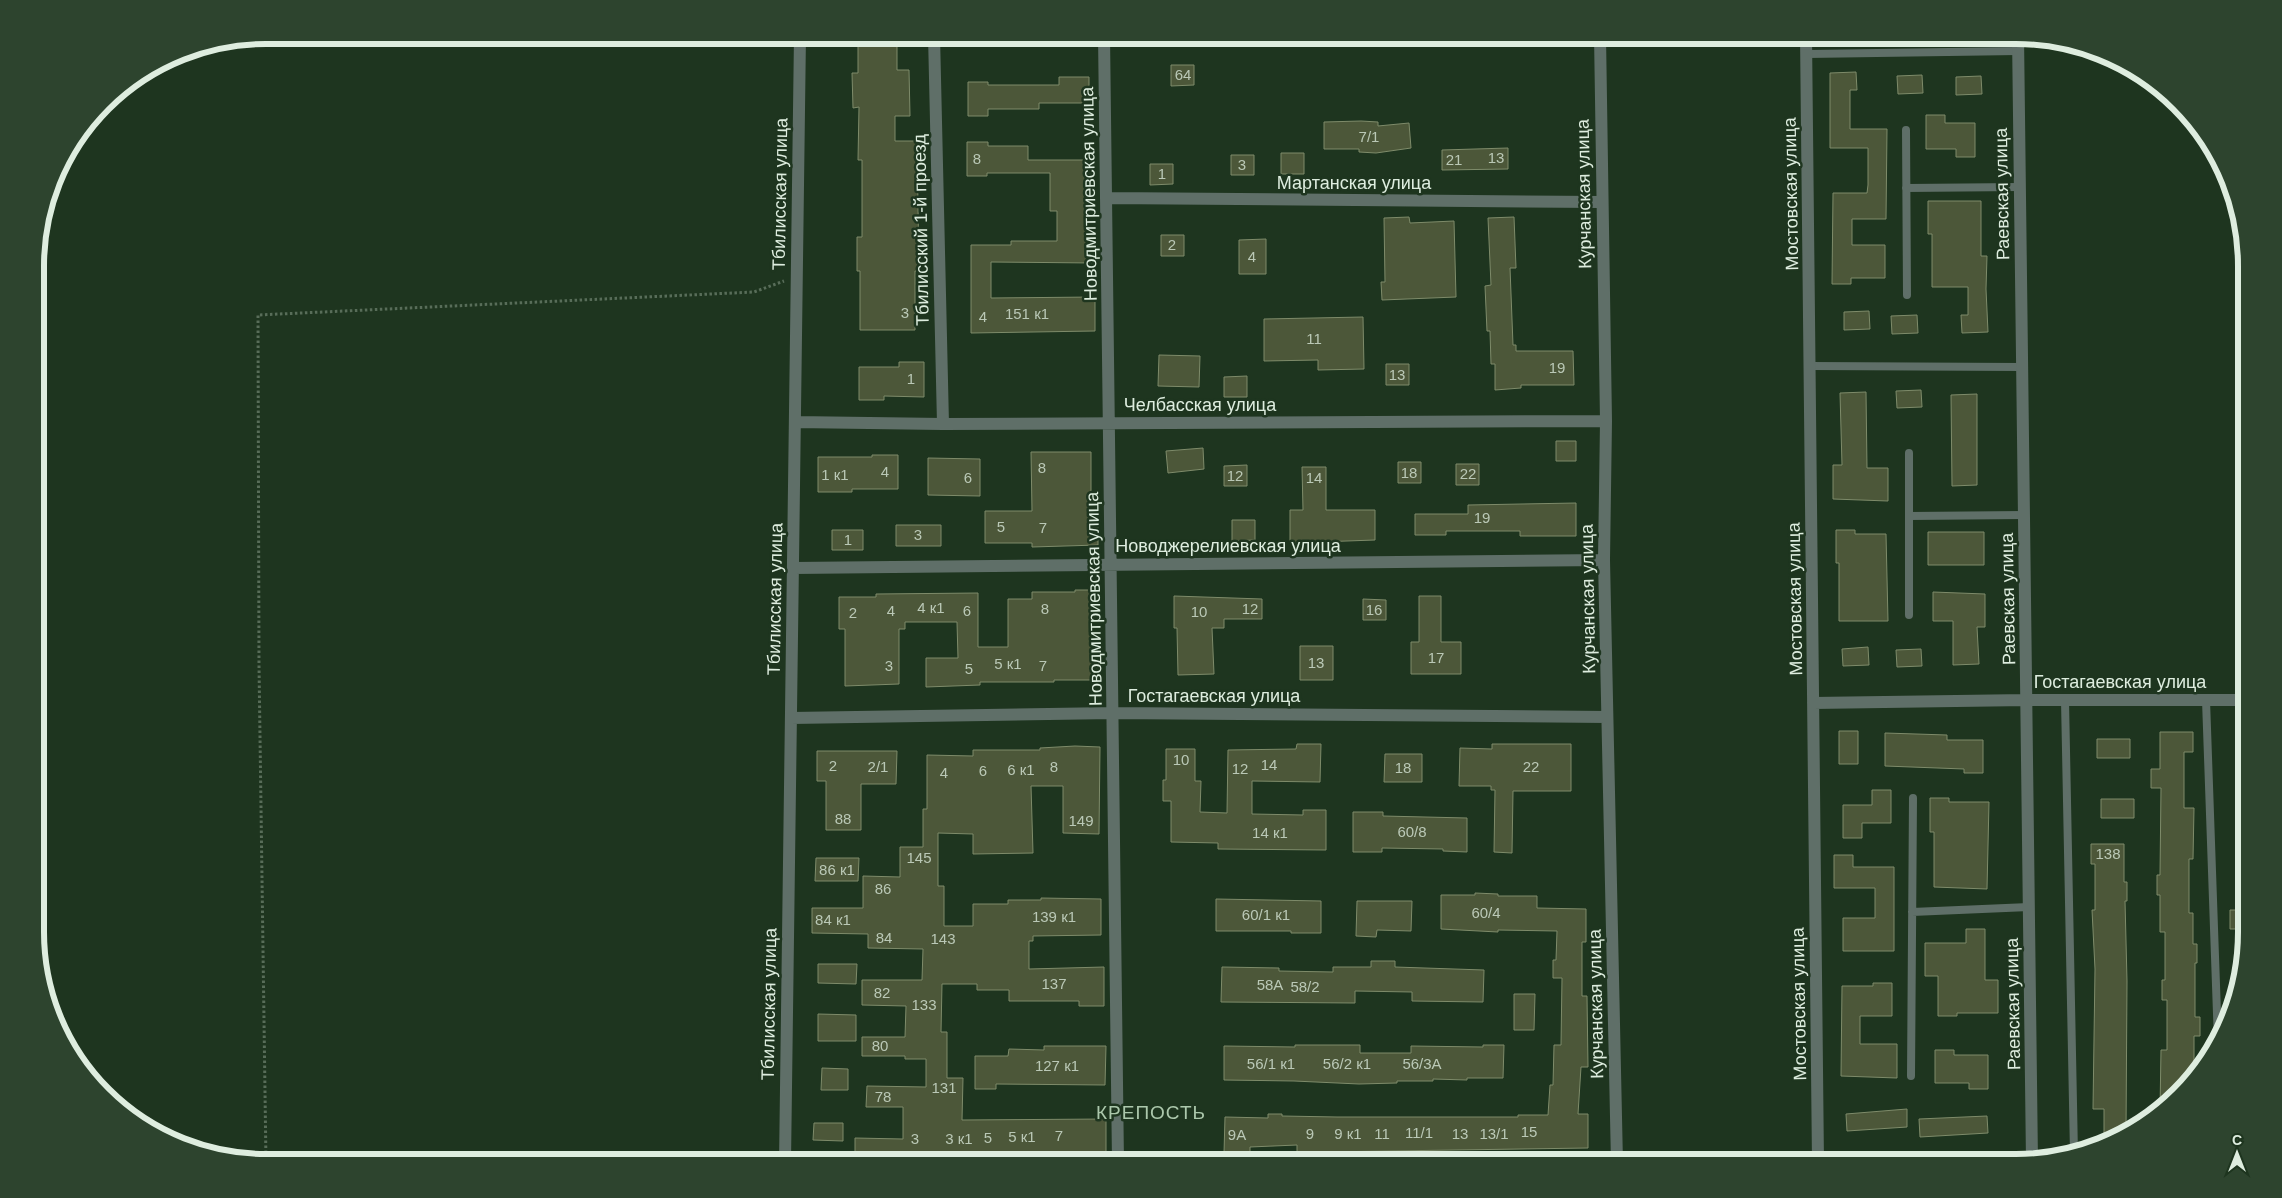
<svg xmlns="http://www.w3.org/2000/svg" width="2282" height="1198" font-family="Arial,sans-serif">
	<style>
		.building { fill: #4c5739; stroke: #7e8b6a }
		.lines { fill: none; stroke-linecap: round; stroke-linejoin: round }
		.path { stroke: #586d59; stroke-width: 3; stroke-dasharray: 2.5 2.5; stroke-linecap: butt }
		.service { stroke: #5f6f68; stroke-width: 8 }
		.minor { stroke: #5f6f68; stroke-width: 12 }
		.labels { text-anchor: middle; stroke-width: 5; stroke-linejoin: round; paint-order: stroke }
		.number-label { font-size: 15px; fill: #bac8b6 }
		.street-label { font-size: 18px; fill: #deeddf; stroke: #1e351f }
		.neighbourhood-label { font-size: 19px; letter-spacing: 1px; fill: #acc8ac; stroke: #1e351f }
		.rim { fill: none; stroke: #deeddf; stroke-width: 6 }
	</style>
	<rect width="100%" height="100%" fill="#1e351f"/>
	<!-- building -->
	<path class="building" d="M858 35H897V70H909L910 116H895V141H917L919 271H915V330H860V271H857V237H862V160H858L859 107 853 108 852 73H858Z
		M1171 65H1194V85L1171 86Z
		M1856 72 1857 90H1850V129H1887L1886 219H1852V245H1885V278H1851V284H1832L1833 193H1867L1868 185V148H1830V73Z
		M1922 75 1923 93 1898 94 1897 76Z
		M1981 76 1982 94 1956 95V77Z
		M1059 77H1089V103H1039V109H988V116H968V82H988V85H1059Z
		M1926 115H1945V123H1975V157H1956V149H1926Z
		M1361 121 1378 122V126L1409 123 1411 148 1376 153 1359 152V149H1324V122Z
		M967 142H988V146H1028V160H1093L1094 263 991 262V298L1095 297V331L971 333V245H1011V241H1057V211H1050V173H987V176H967Z
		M1508 148V169L1442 170V150Z
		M1281 153H1304V174H1281Z
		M1231 155H1254V175H1231Z
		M1150 164H1173V184L1150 185Z
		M1928 201H1981V256H1987L1986 289 1988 332 1962 333 1961 315H1968V287H1932V234H1928Z
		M1409 217 1410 223 1454 221 1456 297 1382 300 1381 282H1385L1384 218Z
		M1514 217 1516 268H1510L1513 345H1516V351H1573L1574 385H1521V388L1495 390V364H1491L1490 331H1487L1485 286 1491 285 1488 218Z
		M1161 235H1184V256H1161Z
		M1266 239V274H1239V240Z
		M1869 311 1870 329 1844 330V312Z
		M1917 315 1918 333 1892 334 1891 316Z
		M1363 317 1364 369 1318 370V360L1264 361V319Z
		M1159 355 1200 356 1199 387 1158 386Z
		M899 362H924V397L884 396V400H859V367H899Z
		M1386 364H1409V385H1386Z
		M1247 376V397H1224V377Z
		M1921 390 1922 407 1897 408 1896 391Z
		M1866 392 1867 468H1888V501L1833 499V465H1842L1840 393Z
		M1977 394V485L1952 486 1951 395Z
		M1556 441H1576V461H1556Z
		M1203 448 1204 469 1168 473 1166 451Z
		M1031 452H1091V509H1098V545L1032 547V543H985V511H1032Z
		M872 455H898V489H852V492H818V457H872Z
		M928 458 980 459V496L928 495Z
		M1398 462H1421V483H1398Z
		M1456 464H1479V485H1456Z
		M1247 465V486H1224V466Z
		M1302 467H1326V510H1375V540L1290 543V510H1303Z
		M1576 503V536H1520V531H1446V535H1415V514H1468V505Z
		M1232 520H1255V540L1232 541Z
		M896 525H941V546H896Z
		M832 530H863V550H832Z
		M1836 530H1855V534H1886L1888 621H1839V563H1836Z
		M1928 532H1984V565H1928Z
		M1075 590H1098V680H1054V682H980V685L926 687V658H958L957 622H905V629H899V684L845 686V629H839V597H876V594L978 593V647H1008V599H1032V592H1075Z
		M1933 592 1985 594V627H1977L1979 664 1953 665V621H1933Z
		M1174 596 1262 599V619H1224V628H1212L1214 674 1178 675 1177 628H1174Z
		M1419 596H1441V642H1461V674H1411V642H1419Z
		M1363 599 1386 600V620H1363Z
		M1300 646H1333V680H1300Z
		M1868 647 1869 665 1843 666 1842 649Z
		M1921 649 1922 666 1897 667 1896 650Z
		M1839 731H1858V764H1839Z
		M2160 732H2193V752H2184V808H2194L2193 859H2189V913H2193V944H2197V963H2195V1017H2200V1036H2194V1078L2190 1085 2160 1110 2161 1050H2167V1000H2162V980H2165V932H2160V895H2157V875H2160L2161 788H2151V769H2160Z
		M1885 733 1947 735V740H1983V773H1964V769L1885 766Z
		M2097 739H2130V758H2097Z
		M1297 744H1321L1320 782 1252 781V814L1303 815V810H1326V850L1218 849V843L1171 842V801H1163V780H1166V749H1195V781H1201L1200 812 1227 813 1228 750 1296 749Z
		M1492 744H1571V791H1513L1512 853 1494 852 1495 790H1491V786H1459L1460 748 1492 749Z
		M1075 746 1100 747 1099 834 1063 833V786H1031L1033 853 973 854V834L938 833V886H944V926H973V904H1008V900H1041V898L1101 899V935L1033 936V941H1029V969L1104 967V1006H1079V1001H1009V990H977V984H942L941 1032H947V1078H963L962 1120 1106 1119V1153L969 1157 855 1154V1138L903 1139V1107H866L867 1086 926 1087V1059H905V1056H862V1037H905L906 1006 862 1005V980H922L923 949 868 948V934L812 933V908H863V876L900 877V847H923V809H927V755L973 756V750H1040V748Z
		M817 751H897L896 784H861V830H826V781H817Z
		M1385 754H1422V782H1384Z
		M1872 790H1891V823H1862V838H1843V805H1872Z
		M1930 798H1949V802H1989L1987 889 1934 887V832H1930Z
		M2101 799H2134V818H2101Z
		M1353 812H1383V816L1467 818V852L1443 851V849L1382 848V852H1353Z
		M2091 844H2124V882H2127V901H2125L2127 981 2126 1133 2104 1144V1109H2093L2095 969 2092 910H2095V864H2091Z
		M1834 855H1853V867H1894V951H1843V918H1875V888H1834Z
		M816 858H859L858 881H815Z
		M1475 893 1498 894V896H1537V908L1586 909V942H1582V996H1587L1588 1067H1581L1578 1114H1588V1148L1323 1152H1297V1145L1250 1147V1153H1224L1225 1117 1268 1118V1114H1282V1116L1337 1117H1518V1115H1548L1550 1085H1553L1554 1045H1561L1562 978H1553V960H1556L1557 931 1498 930V932L1441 929V895H1475Z
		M1216 899 1321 901V933H1291V931H1216Z
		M1357 901H1412L1411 931 1377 930 1376 937 1356 936Z
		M2230 910H2247V929H2230Z
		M1966 929H1985V980H1998V1013H1957V1016H1938V976H1925V943H1966Z
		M1371 961H1395V967L1484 970 1483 1002 1412 1001V992L1355 991V1003L1221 1002 1222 967 1279 968V971L1333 972V967H1371Z
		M818 964H857L856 984 818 983Z
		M1873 983H1892V1016H1860V1044H1897V1078L1841 1076 1842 986H1873Z
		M1514 994H1535L1534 1030H1514Z
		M818 1014 856 1015V1041H818Z
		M1295 1045H1360V1053H1411V1046L1483 1047V1045H1504L1503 1078H1467V1080L1433 1079V1081H1397V1083L1359 1084 1294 1081 1224 1080V1046L1295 1047Z
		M1044 1046H1106L1105 1085 996 1084V1089H975V1056H1008L1009 1049 1044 1050Z
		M1935 1050H1954V1055H1988V1089H1969V1083H1935Z
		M822 1068 848 1069V1090H821Z
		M1907 1109V1127L1847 1131 1846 1114Z
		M1987 1116 1988 1133 1920 1137 1919 1119Z
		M814 1123H843V1141L813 1140Z"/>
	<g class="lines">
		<!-- path -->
		<path class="path" d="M266 1163 259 665 258 315 754 292 784 281"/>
		<!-- service -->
		<path class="service" d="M1807 54 2018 51
			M1906 130 1907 295
			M1906 188 2020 187
			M1810 366 2022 367
			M1909 453V615
			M1909 516 2024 515
			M2065 700 2074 1154
			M2206 700 2218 1042
			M1912 912 2029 907
			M1911 1076 1913 798"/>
		<!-- minor -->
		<path class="minor" d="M934 35 943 424
			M1104 35 1118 1163
			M1600 35 1606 421 1604 560 1617 1163
			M1806 35 1818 1163
			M2018 35 2032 1162
			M1106 198 1601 202
			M795 422 943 424 1606 421
			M793 568 1604 560
			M1813 703 2027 700H2246
			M791 718 1113 713 1607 717
			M785 1163 800 35"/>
	</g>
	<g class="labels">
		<!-- number labels -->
		<g class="number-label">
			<text x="1183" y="80">64</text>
			<text x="1369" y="142">7/1</text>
			<text x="1496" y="163">13</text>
			<text x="977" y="164">8</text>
			<text x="1454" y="165">21</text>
			<text x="1242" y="170">3</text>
			<text x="1162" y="179">1</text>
			<text x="1172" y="250">2</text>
			<text x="1252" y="262">4</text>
			<text x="905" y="318">3</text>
			<text x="1027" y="319">151 к1</text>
			<text x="983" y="322">4</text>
			<text x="1314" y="344">11</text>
			<text x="1557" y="373">19</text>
			<text x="1397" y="380">13</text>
			<text x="911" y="384">1</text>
			<text x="1042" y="473">8</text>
			<text x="885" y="477">4</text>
			<text x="1409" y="478">18</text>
			<text x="1468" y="479">22</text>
			<text x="835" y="480">1 к1</text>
			<text x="1235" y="481">12</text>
			<text x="968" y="483">6</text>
			<text x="1314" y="483">14</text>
			<text x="1482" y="523">19</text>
			<text x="1001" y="532">5</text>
			<text x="1043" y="533">7</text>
			<text x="918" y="540">3</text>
			<text x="848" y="545">1</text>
			<text x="931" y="613">4 к1</text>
			<text x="1045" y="614">8</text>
			<text x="1250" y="614">12</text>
			<text x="1374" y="615">16</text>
			<text x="891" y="616">4</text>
			<text x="967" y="616">6</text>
			<text x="1199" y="617">10</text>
			<text x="853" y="618">2</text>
			<text x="1436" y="663">17</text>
			<text x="1316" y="668">13</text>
			<text x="1008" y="669">5 к1</text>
			<text x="889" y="671">3</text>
			<text x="1043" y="671">7</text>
			<text x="969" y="674">5</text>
			<text x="1181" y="765">10</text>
			<text x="1269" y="770">14</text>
			<text x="833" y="771">2</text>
			<text x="878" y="772">2/1</text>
			<text x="1054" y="772">8</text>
			<text x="1531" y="772">22</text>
			<text x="1403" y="773">18</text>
			<text x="1240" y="774">12</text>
			<text x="1021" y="775">6 к1</text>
			<text x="983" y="776">6</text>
			<text x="944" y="778">4</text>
			<text x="843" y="824">88</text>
			<text x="1081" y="826">149</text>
			<text x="1412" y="837">60/8</text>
			<text x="1270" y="838">14 к1</text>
			<text x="2108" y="859">138</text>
			<text x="919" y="863">145</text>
			<text x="837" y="875">86 к1</text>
			<text x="883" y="894">86</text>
			<text x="1486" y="918">60/4</text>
			<text x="1266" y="920">60/1 к1</text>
			<text x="1054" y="922">139 к1</text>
			<text x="833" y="925">84 к1</text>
			<text x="884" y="943">84</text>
			<text x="943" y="944">143</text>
			<text x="1054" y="989">137</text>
			<text x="1270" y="990">58А</text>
			<text x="1305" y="992">58/2</text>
			<text x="882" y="998">82</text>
			<text x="924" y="1010">133</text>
			<text x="880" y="1051">80</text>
			<text x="1271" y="1069">56/1 к1</text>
			<text x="1347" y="1069">56/2 к1</text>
			<text x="1422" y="1069">56/3А</text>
			<text x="1057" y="1071">127 к1</text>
			<text x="944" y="1093">131</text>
			<text x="883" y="1102">78</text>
			<text x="1529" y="1137">15</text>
			<text x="1419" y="1138">11/1</text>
			<text x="1310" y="1139">9</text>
			<text x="1348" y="1139">9 к1</text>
			<text x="1382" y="1139">11</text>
			<text x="1460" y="1139">13</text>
			<text x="1494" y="1139">13/1</text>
			<text x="1237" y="1140">9А</text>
			<text x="1059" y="1141">7</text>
			<text x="1022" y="1142">5 к1</text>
			<text x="988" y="1143">5</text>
			<text x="915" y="1144">3</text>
			<text x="959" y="1144">3 к1</text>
		</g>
		<!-- street labels -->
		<g class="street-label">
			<text x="1354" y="189">Мартанская улица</text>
			<text transform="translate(780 194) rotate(-89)" y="6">Тбилисская улица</text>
			<text transform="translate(1089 194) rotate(-91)" y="6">Новодмитриевская улица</text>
			<text transform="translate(1584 194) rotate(-91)" y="6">Курчанская улица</text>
			<text transform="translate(1791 194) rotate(-91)" y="6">Мостовская улица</text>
			<text transform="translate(2002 194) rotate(-91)" y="6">Раевская улица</text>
			<text transform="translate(921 230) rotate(-91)" y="6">Тбилисский 1-й проезд</text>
			<text x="1200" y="411">Челбасская улица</text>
			<text x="1228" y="552">Новоджерелиевская улица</text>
			<text transform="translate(775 599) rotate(-89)" y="6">Тбилисская улица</text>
			<text transform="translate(1094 599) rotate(-91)" y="6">Новодмитриевская улица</text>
			<text transform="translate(1588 599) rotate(-91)" y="6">Курчанская улица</text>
			<text transform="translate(1795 599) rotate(-91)" y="6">Мостовская улица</text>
			<text transform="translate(2008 599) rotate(-91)" y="6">Раевская улица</text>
			<text x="2120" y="688">Гостагаевская улица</text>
			<text x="1214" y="702">Гостагаевская улица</text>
			<text transform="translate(769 1004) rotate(-89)" y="6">Тбилисская улица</text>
			<text transform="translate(1596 1004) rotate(-91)" y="6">Курчанская улица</text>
			<text transform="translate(1799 1004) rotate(-91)" y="6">Мостовская улица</text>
			<text transform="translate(2013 1004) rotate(-91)" y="6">Раевская улица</text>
		</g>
		<!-- neighbourhood labels -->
		<g class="neighbourhood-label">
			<text x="1151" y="1119">КРЕПОСТЬ</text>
		</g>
	</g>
	<!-- crop -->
	<path d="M0 0H2282V1198H0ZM266 44H2016A222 222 0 0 1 2238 266V932A222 222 0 0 1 2016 1154H266A222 222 0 0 1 44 932V266A222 222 0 0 1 266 44Z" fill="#2d442e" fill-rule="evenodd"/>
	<path class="rim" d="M266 44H2016A222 222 0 0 1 2238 266V932A222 222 0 0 1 2016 1154H266A222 222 0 0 1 44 932V266A222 222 0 0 1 266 44Z"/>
	<!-- north arrow -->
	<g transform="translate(2237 1153)" stroke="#1e351f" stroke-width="4" paint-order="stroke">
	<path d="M0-4L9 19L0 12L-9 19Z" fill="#deeddf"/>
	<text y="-8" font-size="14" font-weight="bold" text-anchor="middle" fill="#deeddf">С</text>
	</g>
</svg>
